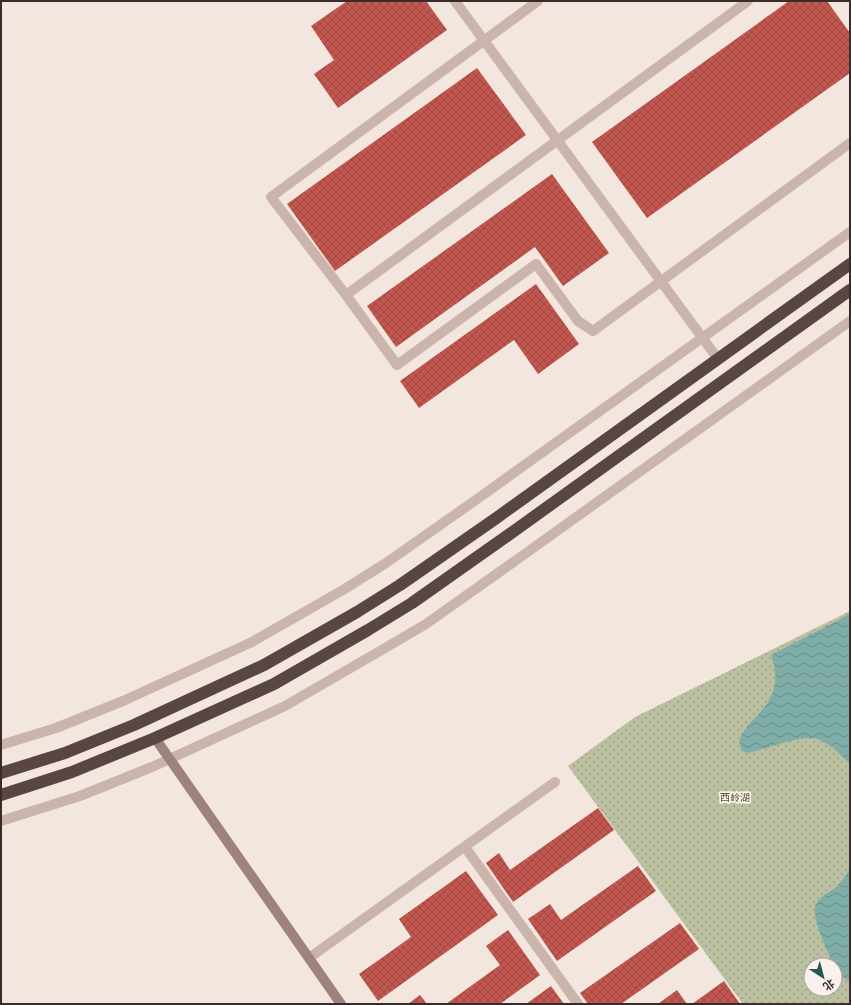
<svg xmlns="http://www.w3.org/2000/svg" width="851" height="1005" font-family="Inter,'Noto Sans SC',sans-serif">
	<style>
		.green { fill: url(#green-dots); fill-rule: evenodd }
		.water { fill: url(#water-waves) }
		.building { fill: url(#building-cross-hatch) }
		.lines { fill: none; stroke-linecap: round; stroke-linejoin: round }
		.lane { stroke: #cab4ab; stroke-width: 10 }
		.street { stroke: #cab4ab; stroke-width: 10 }
		.secondary { stroke: #9e837d; stroke-width: 10 }
		.highway { stroke: #594542; stroke-width: 12 }
		.labels { text-anchor: middle; stroke-width: 3.5; stroke-linejoin: round; paint-order: stroke }
		.park-label { font-size: 10px; fill: #4e562f; stroke: #faf1ec }
	</style>
	<defs>
		<pattern id="green-dots" width="8" height="8" patternUnits="userSpaceOnUse"><rect width="8" height="8" fill="#bbc1a0"/><path d="M2 2h.1M6 6h.1" fill="none" stroke="#999d83" stroke-width="1.8" stroke-linecap="round"/></pattern>
		<pattern id="water-waves" width="16" height="10" patternUnits="userSpaceOnUse"><rect width="16" height="10" fill="#7faea8"/><path d="M0 5q4-4 8 0t8 0" fill="none" stroke="#698e89"/></pattern>
		<pattern id="building-cross-hatch" width="8" height="8" patternUnits="userSpaceOnUse"><rect width="8" height="8" fill="#c1574e"/><path d="M0 0l8 8M0 8l8-8" fill="none" stroke="#9e4841"/></pattern>
	</defs>
	<rect width="100%" height="100%" fill="#f2e6df"/>
	<!-- green -->
	<path class="green" d="M850 611V1004H743L568 766 635 717ZM811 965H835V989H811Z"/>
	<!-- water -->
	<path class="water" d="M850 614V764C841 755 826 739 812 738 798 737 764 749 749 753L742 751C740 746 738 741 741 736 749 720 766 711 772 694 778 680 775 668 771 655Z
		M850 868V982C846 980 842 976 839 972 831 963 809 914 816 904 821 896 828 893 835 888 841 882 846 876 850 868Z"/>
	<!-- building -->
	<path class="building" d="M347 1H426L447 30 338 108 314 74 334 60 311 26Z
		M789 1H827L850 33V73L647 218 592 142Z
		M477 68 526 135 335 271 287 204Z
		M552 174 609 253 563 286 535 247 396 347 367 306Z
		M536 284 579 344 538 374 514 340 419 408 400 381Z
		M598 808 614 830 513 902 486 863 499 853 510 870Z
		M638 866 656 891 557 961 528 919 550 904 561 920Z
		M466 871 498 915 378 1001 359 974 411 937 399 919Z
		M680 923 699 949 621 1004H588L580 993Z
		M508 930 540 975 500 1004H446L500 965 486 946Z
		M724 981 740 1004H692Z
		M551 986 564 1004H526Z
		M677 990 687 1004H658Z
		M420 995 427 1004H408Z"/>
	<g class="lines">
		<!-- lane -->
		<path class="lane" d="M455 1 718 359
			M538 1 271 197 346 295 397 365 536 264 578 321 593 331 850 143
			M346 295 748 1"/>
		<!-- street -->
		<path class="street" d="M1 745 56 728 123 701 252 642 343 590 386 563 480 497 850 232
			M1 821 80 796 152 767 285 706 380 651 426 624 522 556 850 321
			M465 847 578 1004
			M309 958 555 782"/>
		<!-- secondary -->
		<path class="secondary" d="M155 738 341 1004"/>
		<!-- highway -->
		<path class="highway" d="M1 773 65 753 134 725 264 665 357 612 400 585 495 519 850 264
			M1 795 72 772 155 738 274 684 368 630 412 603 507 536 850 290"/>
	</g>
	<g class="labels">
		<!-- park labels -->
		<g class="park-label">
			<text x="735" y="801">西岭湖</text>
		</g>
	</g>
	<!-- border -->
	<rect width="851" height="1005" fill="none" stroke="#382c2a" stroke-width="4"/>
	<!-- north arrow -->
	<g transform="translate(823 977) rotate(144)"><circle r="19" fill="#faf1ec" stroke="#aca29e"/>
	<path d="M0-3L7 15L0 10L-7 15Z" fill="#215853"/>
	<text y="-6" font-size="11" font-weight="bold" text-anchor="middle" fill="#382c2a">北</text>
	</g>
</svg>
